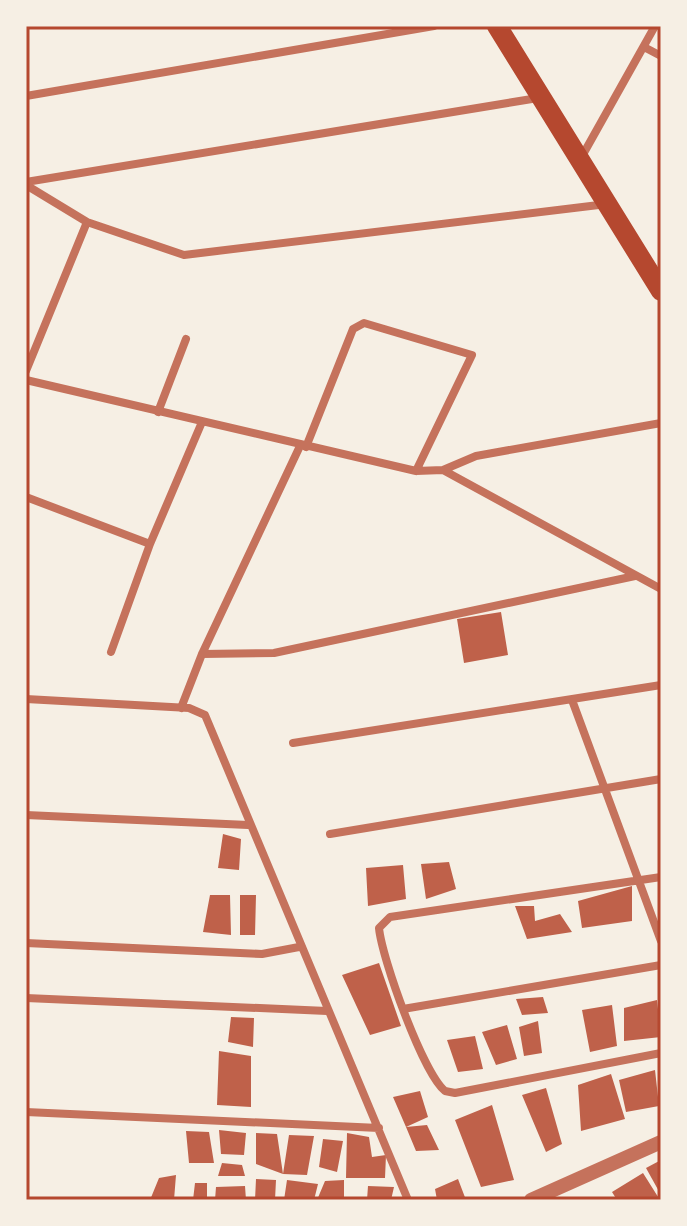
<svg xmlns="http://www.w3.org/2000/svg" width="687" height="1226" font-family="Inter,sans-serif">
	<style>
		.building { fill: #bf614a }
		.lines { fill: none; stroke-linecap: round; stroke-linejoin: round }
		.minor { stroke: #c5725c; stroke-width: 8 }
		.tertiary { stroke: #c5725c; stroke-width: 14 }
		.primary { stroke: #b5482f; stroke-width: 20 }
		.neatline { fill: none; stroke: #b5482f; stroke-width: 3 }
	</style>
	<rect width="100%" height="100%" fill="#f6efe4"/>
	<!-- building -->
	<path class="building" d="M501 612 508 655 464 663 457 619Z
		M223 834 241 839 239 870 218 868Z
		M449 862 456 889 426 899 421 864Z
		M403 865 406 899 368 906 366 868Z
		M632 886V921L582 928 578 901Z
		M210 895H230L231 935 203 932Z
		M240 895H256L255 935H240Z
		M515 906H534L535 921 560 914 572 932 527 939Z
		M379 963 401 1026 370 1035 342 975Z
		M543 997 548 1013 522 1015 516 999Z
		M657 1000 661 1037 624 1041V1008Z
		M612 1005 617 1046 590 1052 582 1010Z
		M231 1017 254 1018 253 1047 228 1042Z
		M538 1021 542 1053 524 1056 519 1027Z
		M507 1025 517 1059 496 1065 482 1032Z
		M475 1036 483 1069 458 1072 447 1040Z
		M219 1051 251 1056V1107L217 1105Z
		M655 1070 659 1106 626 1112 619 1080Z
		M611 1074 625 1119 581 1131 578 1085Z
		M546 1088 562 1144 546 1152 522 1095Z
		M420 1091 428 1117 406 1127 393 1097Z
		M492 1105 514 1180 481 1187 455 1120Z
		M427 1125 439 1150 416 1151 406 1127Z
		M219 1130 246 1133 244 1155 221 1154Z
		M186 1131 209 1132 214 1163H189Z
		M256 1133 277 1134 283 1174 256 1164Z
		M347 1133 369 1137 372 1157 386 1155 385 1178H346Z
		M289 1135 314 1136 307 1175 283 1174Z
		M323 1139 343 1141 337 1172 319 1167Z
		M661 1160V1195L646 1168Z
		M222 1163 242 1165 245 1176H218Z
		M643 1173 660 1200H617L612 1192Z
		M176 1175 174 1200H150L159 1178Z
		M256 1179 276 1180 275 1200H255Z
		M458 1179 466 1200H437L435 1189Z
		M287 1180 318 1184 314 1200H284Z
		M344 1180V1200H317L325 1181Z
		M195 1183H207V1200H193Z
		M245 1186 246 1200H215L216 1187Z
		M368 1186 394 1187 391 1200H367Z"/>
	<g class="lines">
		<!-- minor -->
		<path class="minor" d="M644 47 661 56
			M26 96 434 26
			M581 158 655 26
			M26 182 538 98
			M26 185 87 222 184 255 607 204
			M26 371 87 222
			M26 380 416 471 443 470 661 589
			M158 412 186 339
			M306 447 353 329 364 323 472 355 416 471
			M443 470 476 456 661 423
			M26 497 150 544
			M111 652 150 544 202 422
			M202 654 274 653 635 576
			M26 699 189 708 205 715 408 1200
			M572 700 661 941
			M181 708 202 654 300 446
			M293 743 661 685
			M26 815 248 825
			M330 834 661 779
			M661 877 390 917 379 928C382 959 423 1073 445 1091L455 1093 661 1053
			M26 943 262 954 299 947
			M26 998 327 1011
			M403 1009 661 965
			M26 1112 379 1128"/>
		<!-- tertiary -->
		<path class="tertiary" d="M531 1200 661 1142"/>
		<!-- primary -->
		<path class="primary" d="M497 26 661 291"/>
	</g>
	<!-- border -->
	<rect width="687" height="1226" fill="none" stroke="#f6efe4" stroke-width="56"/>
	<rect x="28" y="28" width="631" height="1170" class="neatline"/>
</svg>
